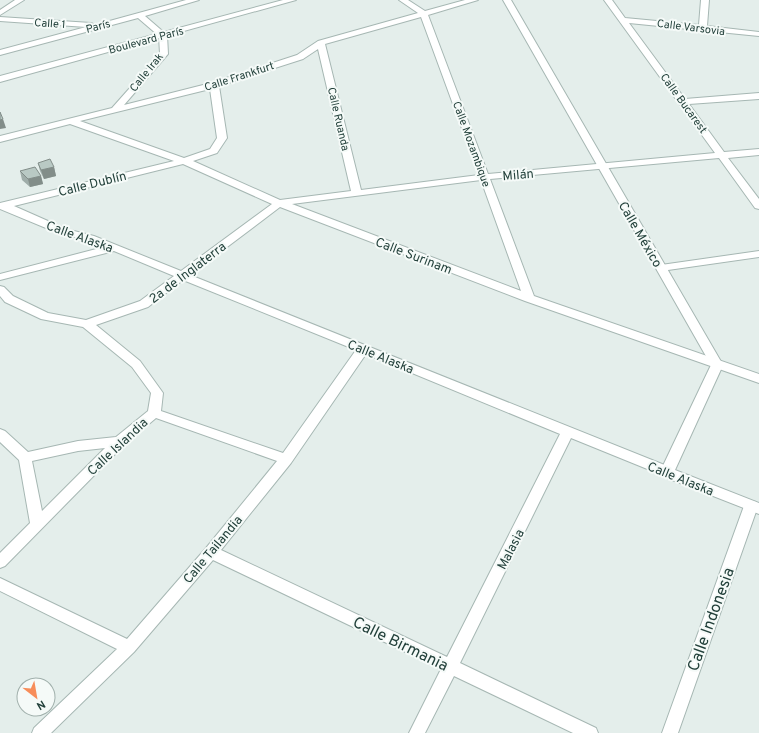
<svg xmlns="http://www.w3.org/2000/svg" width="759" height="733" font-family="Overpass,sans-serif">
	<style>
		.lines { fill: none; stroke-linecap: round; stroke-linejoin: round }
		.minor-casing { stroke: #a6b7b3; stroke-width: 2 }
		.tertiary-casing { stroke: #a6b7b3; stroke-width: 2 }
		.minor { fill: #fff; fill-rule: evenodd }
		.tertiary { fill: #fff; fill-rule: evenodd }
		.wall { fill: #9fada9 }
		.shaded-wall { fill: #828d89 }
		.building { fill: #b9c9c4; stroke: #828d89 }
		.labels { text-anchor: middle; stroke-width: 4; stroke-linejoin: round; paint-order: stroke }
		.far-street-label { font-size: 11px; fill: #23413b; stroke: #f5faf8 }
		.street-label { font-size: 13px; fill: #23413b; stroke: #f5faf8 }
		.near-street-label { font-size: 16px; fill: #23413b; stroke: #f5faf8 }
	</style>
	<rect width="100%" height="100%" fill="#e4eeeb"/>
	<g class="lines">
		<!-- minor casing -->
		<g class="minor-casing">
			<path id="minor" d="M15 0H24L0 15V10Z
				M186 0H199L145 16 167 35 168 54 124 105 211 83 297 55 318 41 418 13 399 0H408L425 11 465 0H478L428 15 488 174 715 153 604 0H612L625 18 699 25 701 0H709L707 26 759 32V36L629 23 685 99 759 93V99L689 104 724 152 759 149V155L728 158 759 199V209L755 208 719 158 490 179 534 296 759 374V383L525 301 280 207 190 275 672 468 674 472 672 476 667 477 571 438 460 663 596 728 598 733H573L454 676 425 733H409L441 669 213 560 134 652 51 733H32L34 728 117 649 0 591V578L127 639 206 548 277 461 156 418 124 445 5 566 0 568V553L30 523 19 460 0 442V429L5 431 28 452 78 441 116 437 148 411 151 393 132 367 83 327 41 319 5 302 0 296V286L4 287 13 296 48 313 86 320 140 301 174 276 114 251 0 280V274L104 247 86 240 58 233 0 209V203L174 161 70 124 0 142V136L112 108 160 54 159 36 138 18 0 55V50L86 27 0 21V17L91 23 95 25ZM421 17 479 175 361 190 325 44ZM318 49 351 191 280 200 193 161 217 153 227 138 219 86 303 59ZM210 89 217 138 210 149 184 158 80 121ZM183 164 272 204 181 271 94 236 66 229 14 206ZM481 180 521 291 292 204ZM183 280 356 350 283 453 161 411 163 393 140 361 96 325 148 307ZM366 354 560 434 447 657 221 550 291 463ZM105 448 42 511 32 461 78 451Z
				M759 251V257L661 271 656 268 661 265Z
				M751 501 756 502 758 506 678 733H662L744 506 746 502Z"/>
		</g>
		<!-- tertiary casing -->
		<g class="tertiary-casing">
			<path id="tertiary" d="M283 0H296L0 82V76Z
				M503 0H511L723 365 675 470 759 503V514L662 476 660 472 711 365Z"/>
		</g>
		<!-- minor -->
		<use href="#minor" class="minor"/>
		<!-- tertiary -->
		<use href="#tertiary" class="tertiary"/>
	</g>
	<!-- wall -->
	<path class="wall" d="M38 163 54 167 56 176 44 179 40 171Z
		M20 171 41 176 43 184 30 187 22 180Z"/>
	<!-- shaded-wall -->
	<path class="shaded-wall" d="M3 119 6 128 0 129V120Z
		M54 167 56 176 44 179 41 170Z
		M41 176 43 184 30 187 28 179Z"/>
	<!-- building -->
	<path class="building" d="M0 112 3 119 0 120Z
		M50 159 54 167 41 170 38 163Z
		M35 167 41 176 28 179 20 171Z"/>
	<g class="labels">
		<!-- far-street labels -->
		<g class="far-street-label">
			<text transform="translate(50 23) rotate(4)" y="4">Calle 1</text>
			<text transform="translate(98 26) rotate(-15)" y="4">París</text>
			<text transform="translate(691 27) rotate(7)" y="4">Calle Varsovia</text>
			<text transform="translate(146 40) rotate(-15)" y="4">Boulevard París</text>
			<text transform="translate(146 72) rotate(-51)" y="4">Calle Irak</text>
			<text transform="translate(239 76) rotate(-18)" y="4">Calle Frankfurt</text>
			<text transform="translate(684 103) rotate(54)" y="4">Calle Bucarest</text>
			<text transform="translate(339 119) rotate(77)" y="4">Calle Ruanda</text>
			<text transform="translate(472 144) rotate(70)" y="4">Calle Mozambique</text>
		</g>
		<!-- street labels -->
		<g class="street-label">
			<text transform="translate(518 174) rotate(-5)" y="5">Milán</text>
			<text transform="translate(92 183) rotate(-14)" y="5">Calle Dublín</text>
			<text transform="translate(641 234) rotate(60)" y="5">Calle México</text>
			<text transform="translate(80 236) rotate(20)" y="5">Calle Alaska</text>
			<text transform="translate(414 255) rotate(21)" y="5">Calle Surinam</text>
			<text transform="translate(187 272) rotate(-37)" y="5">2a de Inglaterra</text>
			<text transform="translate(381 356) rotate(22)" y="5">Calle Alaska</text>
			<text transform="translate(117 446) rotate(-43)" y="5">Calle Islandia</text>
			<text transform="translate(681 478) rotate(22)" y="5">Calle Alaska</text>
			<text transform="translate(212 549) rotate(-50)" y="5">Calle Tailandia</text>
			<text transform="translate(510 549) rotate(-63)" y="5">Malasia</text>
		</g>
		<!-- near-street labels -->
		<g class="near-street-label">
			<text transform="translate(710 619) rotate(-70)" y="6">Calle Indonesia</text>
			<text transform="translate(401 643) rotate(26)" y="6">Calle Birmania</text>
		</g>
	</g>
	<!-- north arrow -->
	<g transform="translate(36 697) rotate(149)"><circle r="19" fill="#f5faf8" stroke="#a1b0ac"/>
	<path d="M0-3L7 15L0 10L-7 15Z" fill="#f78d5a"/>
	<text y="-6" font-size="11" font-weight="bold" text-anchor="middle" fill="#23413b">N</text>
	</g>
</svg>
